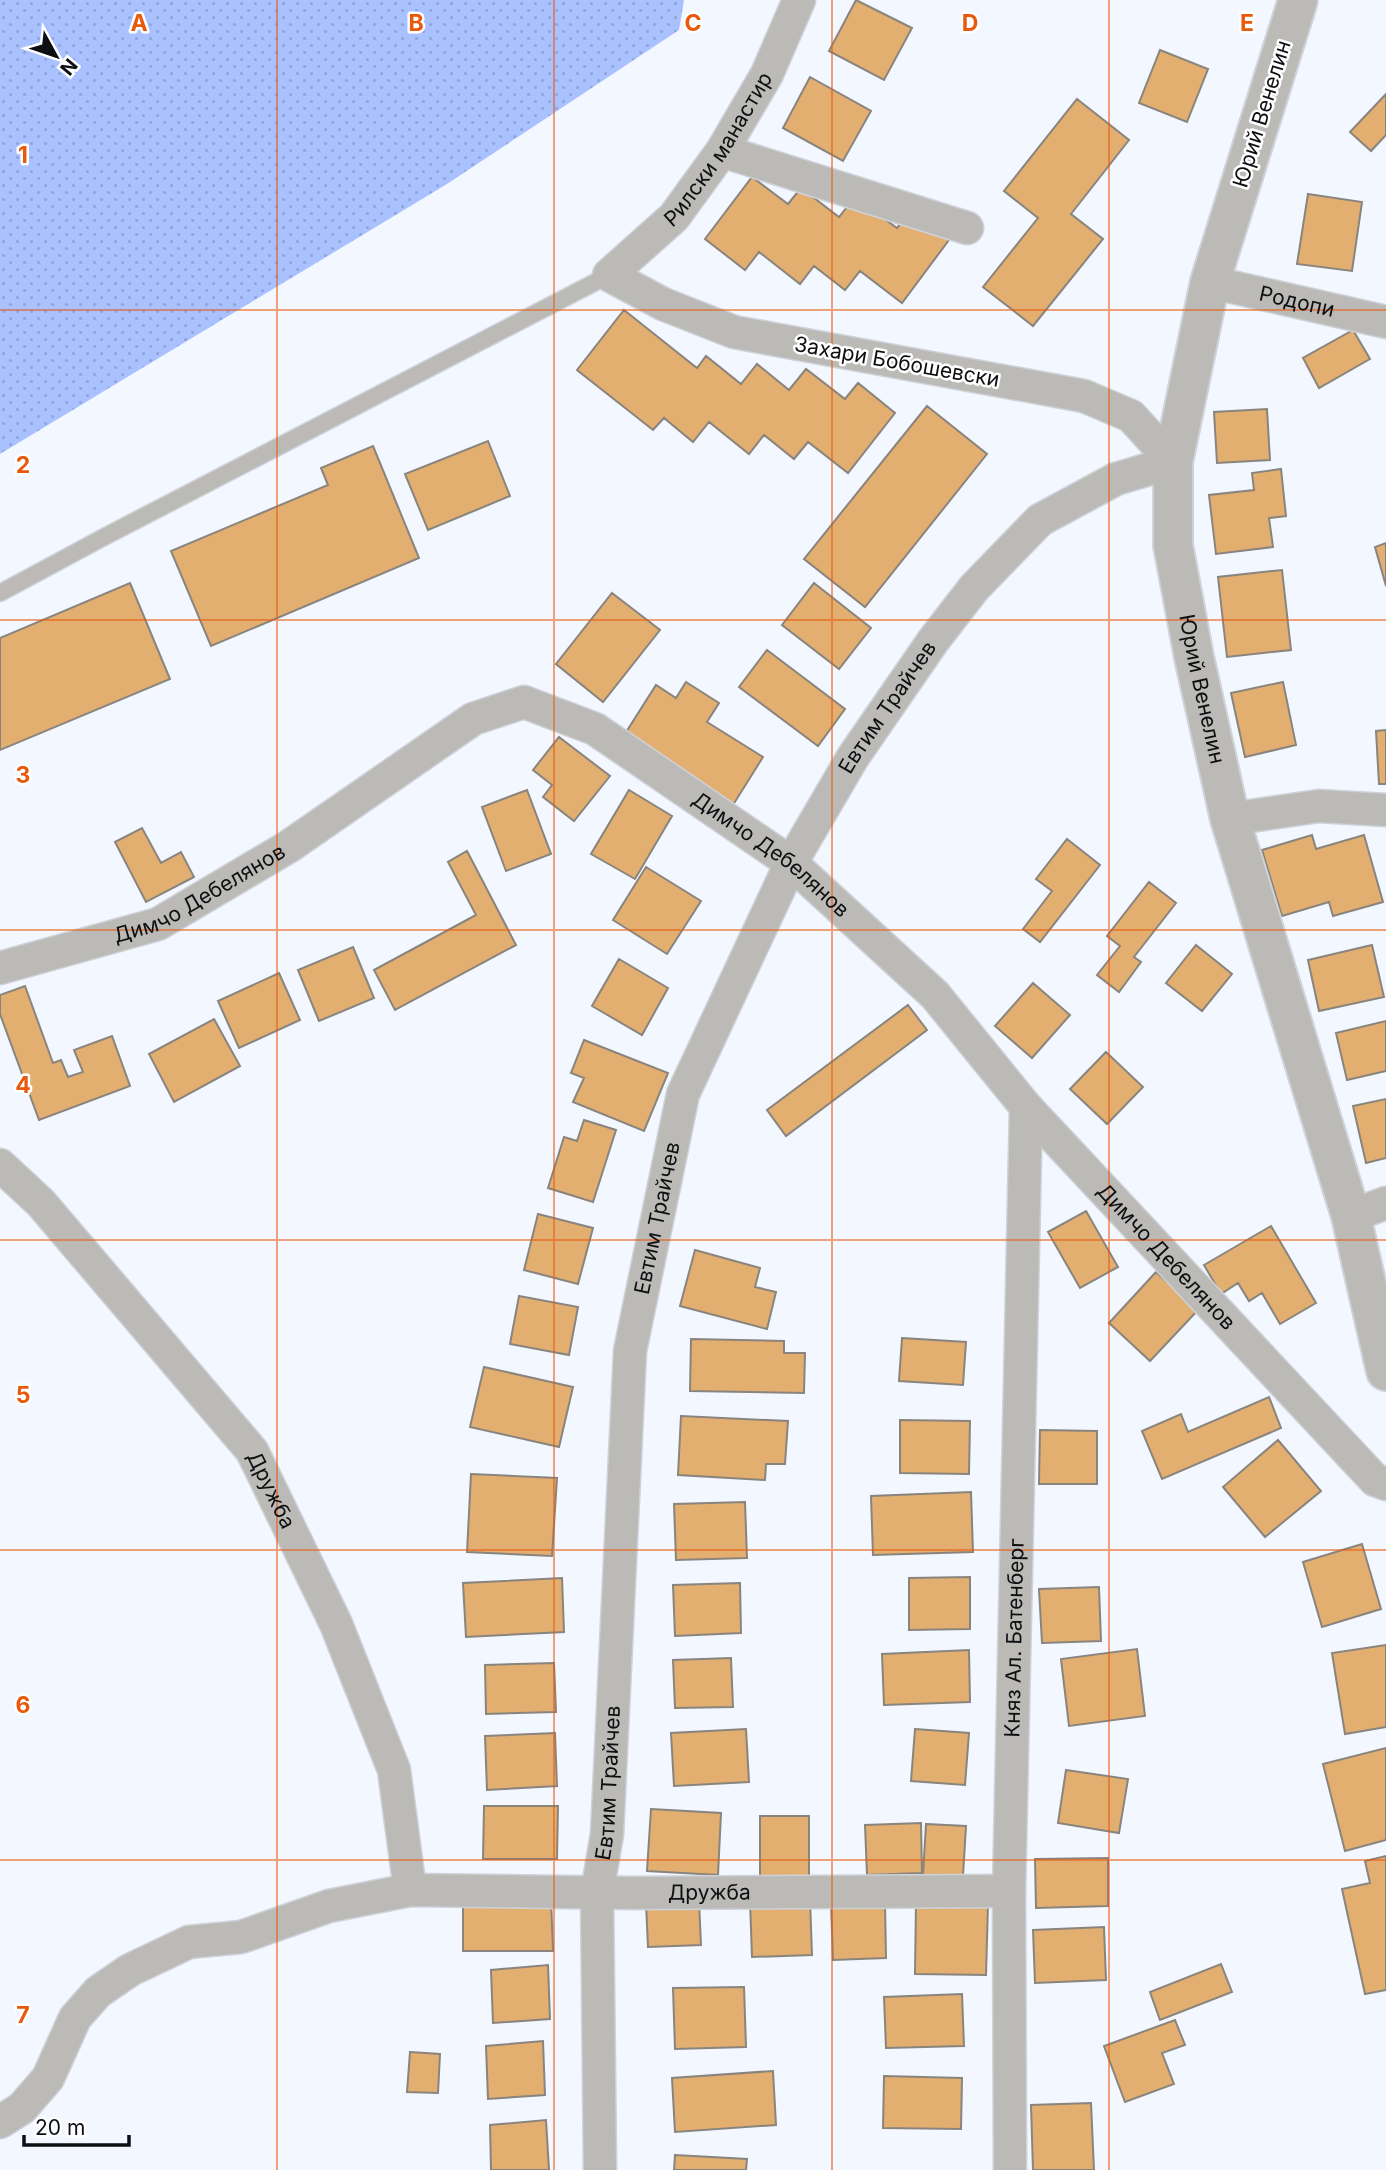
<svg xmlns="http://www.w3.org/2000/svg" width="1386" height="2170" font-family="Inter,sans-serif">
	<style>
		.grass { fill: url(#grass-dots) }
		.building { fill: #e3af71; stroke: #89847d; stroke-width: 2 }
		.lines { fill: none; stroke-linecap: round; stroke-linejoin: round }
		.service-casing { stroke: #ced2d9; stroke-width: 19 }
		.minor-casing { stroke: #ced2d9; stroke-width: 35 }
		.tertiary-casing { stroke: #ced2d9; stroke-width: 42 }
		.service { stroke: #bcbab6; stroke-width: 16 }
		.minor { stroke: #bcbab6; stroke-width: 32 }
		.tertiary { stroke: #bcbab6; stroke-width: 38 }
		.grid { fill: none; stroke: #e8590c; stroke-width: 2; stroke-opacity: 0.55 }
		.labels { text-anchor: middle; stroke-width: 5; stroke-linejoin: round; paint-order: stroke }
		.street-label { font-size: 21px; fill: #0e0f12; stroke: #fff }
		.grid-label { font-size: 23px; text-anchor: middle; font-weight: bold; fill: #e8590c; stroke: #fff; stroke-width: 5; stroke-linejoin: round; paint-order: stroke }
	</style>
	<defs>
		<pattern id="grass-dots" width="8" height="8" patternUnits="userSpaceOnUse" patternTransform="scale(1.75)"><rect width="8" height="8" fill="#a9c1ff"/><path d="M2 2h.1M6 6h.1" fill="none" stroke="#90a5da" stroke-width="1.8" stroke-linecap="round"/></pattern>
	</defs>
	<rect width="100%" height="100%" fill="#f3f7ff"/>
	<!-- grass -->
	<path class="grass" d="M0 0H684L679 30 447 184 0 454Z"/>
	<!-- building -->
	<path class="building" d="M856 0 912 28 884 80 829 51Z
		M1160 50 1208 69 1187 122 1139 103Z
		M810 77 871 111 843 161 783 128Z
		M1386 94V135L1371 151 1350 132Z
		M1077 99 1129 140 1071 214 1103 239 1033 326 983 287 1038 218 1004 191Z
		M752 177 788 204 801 188 839 217 855 197 897 228 910 211 949 240 902 303 860 271 845 290 814 266 800 284 759 252 745 270 705 239Z
		M1308 194 1362 202 1352 271 1297 264Z
		M624 310 697 368 706 356 741 384 757 364 789 390 806 369 845 399 858 383 895 413 848 473 808 442 794 459 764 435 749 454 709 422 693 442 664 418 653 430 577 370Z
		M1353 330 1370 359 1319 388 1303 358Z
		M927 406 987 454 865 607 804 559Z
		M1267 409 1270 460 1217 463 1214 412Z
		M488 441 510 496 428 530 405 474Z
		M373 446 419 558 211 646 171 551 328 485 321 468Z
		M1281 469 1286 516 1269 518 1273 547 1216 554 1209 495 1254 490 1252 473Z
		M1386 543V586L1375 547Z
		M1282 570 1291 650 1227 657 1218 577Z
		M130 583 170 679 0 750V638Z
		M814 583 871 628 839 669 782 625Z
		M612 593 660 630 603 702 556 664Z
		M767 650 845 709 818 746 739 687Z
		M686 682 719 703 707 722 763 757 733 805 623 737 656 685 676 698Z
		M1283 682 1296 745 1245 757 1231 693Z
		M1386 730V784H1379L1376 731Z
		M559 737 610 776 574 821 543 797 552 785 533 770Z
		M527 790 551 854 506 871 482 807Z
		M629 790 672 816 635 879 591 854Z
		M142 828 161 863 181 852 194 877 146 902 115 842Z
		M1312 835 1316 849 1364 835 1383 902 1333 916 1329 902 1282 916 1262 850Z
		M1067 839 1100 865 1040 942 1023 929 1052 891 1036 879Z
		M467 851 516 945 395 1010 374 970 476 915 448 862Z
		M646 867 701 901 667 954 613 920Z
		M1149 882 1176 903 1134 957 1141 962 1119 992 1097 975 1120 946 1107 936Z
		M1196 945 1232 974 1202 1011 1166 983Z
		M1372 945 1384 997 1319 1011 1308 960Z
		M353 947 374 998 319 1021 298 970Z
		M619 959 668 988 642 1035 592 1006Z
		M279 973 300 1020 239 1048 218 1001Z
		M1033 983 1070 1015 1032 1058 995 1026Z
		M25 986 53 1063 61 1060 68 1077 83 1072 74 1050 112 1036 130 1086 39 1120 0 1014V995Z
		M908 1005 927 1030 786 1136 767 1110Z
		M214 1019 240 1066 174 1102 149 1054Z
		M1386 1021V1071L1347 1080 1336 1033Z
		M584 1040 668 1073 644 1131 573 1102 584 1078 571 1073Z
		M1106 1052 1143 1087 1107 1124 1070 1089Z
		M1386 1099V1158L1366 1163 1353 1106Z
		M584 1120 616 1130 593 1202 548 1188 564 1137 577 1141Z
		M1086 1211 1118 1267 1080 1288 1048 1232Z
		M538 1214 593 1228 578 1284 524 1270Z
		M1271 1226 1316 1303 1280 1324 1262 1293 1249 1301 1238 1283 1221 1294 1204 1265Z
		M695 1250 760 1268 755 1287 776 1292 767 1329 680 1306Z
		M1156 1272 1198 1310 1150 1361 1109 1323Z
		M519 1296 578 1307 569 1355 510 1344Z
		M902 1338 966 1342 963 1385 899 1381Z
		M691 1339 784 1341V1353H805L804 1393 690 1391Z
		M484 1367 573 1387 559 1447 470 1427Z
		M1269 1397 1281 1428 1162 1479 1142 1431 1181 1414 1188 1432Z
		M681 1416 788 1421 785 1464H766L765 1480 678 1475Z
		M900 1420 970 1421 969 1474 900 1473Z
		M1040 1430 1097 1431V1484H1039Z
		M1278 1440 1321 1491 1265 1537 1223 1487Z
		M471 1474 557 1478 552 1556 467 1552Z
		M971 1492 973 1552 873 1555 871 1496Z
		M745 1502 747 1558 676 1560 674 1504Z
		M1362 1544 1381 1609 1322 1627 1303 1562Z
		M970 1577V1629L909 1630V1578Z
		M562 1578 564 1632 466 1637 463 1583Z
		M740 1583 741 1633 675 1636 673 1585Z
		M1099 1587 1101 1641 1042 1643 1039 1589Z
		M1386 1645V1727L1345 1734 1332 1653Z
		M1137 1649 1145 1716 1069 1726 1061 1659Z
		M969 1650 970 1702 884 1705 882 1654Z
		M731 1658 733 1707 675 1708 673 1660Z
		M554 1663 556 1712 486 1714 485 1665Z
		M746 1729 749 1782 674 1786 671 1733Z
		M915 1729 969 1733 965 1785 911 1781Z
		M555 1733 557 1786 487 1790 485 1736Z
		M1386 1748V1840L1345 1851 1323 1764Z
		M1066 1770 1128 1779 1119 1833 1058 1823Z
		M484 1806H558L557 1859H483Z
		M651 1809 721 1813 718 1875 647 1871Z
		M760 1816H809V1876H760Z
		M921 1823 922 1873 867 1875 865 1825Z
		M926 1824 966 1826 963 1876 923 1875Z
		M1386 1856V1990L1365 1994 1342 1889 1370 1883 1365 1861Z
		M1108 1858V1906L1036 1908 1035 1859Z
		M551 1898 553 1951H463V1901Z
		M810 1899 812 1955 752 1957 750 1901Z
		M699 1901 701 1945 648 1947 646 1903Z
		M885 1902 886 1958 833 1960 831 1903Z
		M916 1903 988 1904 986 1975 915 1974Z
		M1104 1927 1106 1980 1035 1983 1033 1930Z
		M1221 1964 1232 1992 1160 2020 1150 1992Z
		M548 1965 550 2019 493 2023 491 1970Z
		M744 1987 746 2047 675 2049 673 1988Z
		M962 1994 964 2046 886 2048 884 1997Z
		M1175 2020 1185 2045 1162 2053 1174 2084 1125 2102 1104 2046Z
		M543 2041 545 2095 488 2099 486 2046Z
		M410 2052 440 2054 438 2093 407 2092Z
		M773 2071 776 2125 675 2132 672 2078Z
		M884 2076 962 2078 961 2129 883 2128Z
		M1091 2103 1094 2170H1033L1031 2105Z
		M546 2120 549 2170H491L490 2125Z
		M675 2155 747 2159 746 2170H674Z"/>
	<g class="lines">
		<!-- service casing -->
		<g class="service-casing">
			<path id="service" d="M0 593 104 537 609 275"/>
		</g>
		<!-- minor casing -->
		<g class="minor-casing">
			<g id="minor">
				<path d="M722 151 967 228"/>
				<path id="s1" d="M1210 282 1386 322"/>
				<path d="M1230 819 1319 806 1386 810"/>
				<path id="s2" d="M0 968 158 924 288 847 473 719 524 702 595 729 791 863 935 995 1026 1107 1375 1480 1386 1484"/>
				<path id="s3" d="M0 1165 41 1203 252 1451 336 1624 394 1770 410 1890"/>
				<path d="M1351 1216 1386 1203"/>
				<path id="s4" d="M0 2122 22 2108 48 2078 75 2018 98 1992 130 1970 189 1942 241 1937 329 1906 410 1890 633 1893 1009 1891"/>
				<path id="s5" d="M600 2170 597 1893 607 1834 630 1351 683 1094 791 863 853 757 933 641 974 588 1040 520 1116 479 1173 462 1131 416 1084 396 734 332 663 304 609 275 674 217 722 151 767 74 799 0"/>
				<path id="s6" d="M1010 2170 1009 1891 1026 1107"/>
			</g>
		</g>
		<!-- tertiary casing -->
		<g class="tertiary-casing">
			<g id="tertiary">
				<path id="s7" d="M1298 0 1210 282 1173 462V545L1194 657 1230 819 1351 1216 1386 1371"/>
			</g>
		</g>
		<!-- service -->
		<use href="#service" class="service"/>
		<!-- minor -->
		<use href="#minor" class="minor"/>
		<!-- tertiary -->
		<use href="#tertiary" class="tertiary"/>
	</g>
	<!-- grid -->
	<path class="grid" d="M277 0V2170M554 0V2170M832 0V2170M1109 0V2170M0 310H1386M0 620H1386M0 930H1386M0 1240H1386M0 1550H1386M0 1860H1386"/>
	<g class="labels">
		<!-- street labels -->
		<g class="street-label">
			<text transform="translate(1262 114) rotate(-73)" y="7">Юрий Венелин</text>
			<text dy="7" stroke="none"><textPath href="#s5" startOffset="2684">Рилски манастир</textPath></text>
			<text dy="7" stroke="none"><textPath href="#s1" startOffset="89">Родопи</textPath></text>
			<text transform="translate(897 362) rotate(10)" y="7">Захари Бобошевски</text>
			<text dy="7" stroke="none"><textPath href="#s7" startOffset="709">Юрий Венелин</textPath></text>
			<text dy="7" stroke="none"><textPath href="#s5" startOffset="1521">Евтим Трайчев</textPath></text>
			<text dy="7" stroke="none"><textPath href="#s2" startOffset="886">Димчо Дебелянов</textPath></text>
			<text dy="7" stroke="none"><textPath href="#s2" startOffset="214">Димчо Дебелянов</textPath></text>
			<text dy="7" stroke="none"><textPath href="#s5" startOffset="956">Евтим Трайчев</textPath></text>
			<text dy="7" stroke="none"><textPath href="#s2" startOffset="1452">Димчо Дебелянов</textPath></text>
			<text dy="7" stroke="none"><textPath href="#s3" startOffset="425">Дружба</textPath></text>
			<text dy="7" stroke="none"><textPath href="#s6" startOffset="532">Княз Ал. Батенберг</textPath></text>
			<text dy="7" stroke="none"><textPath href="#s5" startOffset="388">Евтим Трайчев</textPath></text>
			<text dy="7" stroke="none"><textPath href="#s4" startOffset="798">Дружба</textPath></text>
		</g>
	</g>
	<g class="grid-label">
		<text x="139" y="31">A</text>
		<text x="416" y="31">B</text>
		<text x="693" y="31">C</text>
		<text x="970" y="31">D</text>
		<text x="1247" y="31">E</text>
		<text x="23" y="163">1</text>
		<text x="23" y="473">2</text>
		<text x="23" y="783">3</text>
		<text x="23" y="1093">4</text>
		<text x="23" y="1403">5</text>
		<text x="23" y="1713">6</text>
		<text x="23" y="2023">7</text>
	</g>
	<!-- north arrow -->
	<g transform="translate(56 56) rotate(130)" stroke="#ffffff" stroke-width="5" paint-order="stroke">
	<path d="M0-5L12 26L0 18L-12 26Z" fill="#0e0f12"/>
	<text y="-10" font-size="19" font-weight="bold" text-anchor="middle" fill="#0e0f12">N</text>
	</g>
	<!-- scale -->
	<path d="M24 2135v10h105v-10" fill="none" stroke="#0e0f12" stroke-width="3.5"/>
	<text x="35" y="2135" font-size="21" fill="#0e0f12" stroke="#ffffff" stroke-width="5" paint-order="stroke">20 m</text>
</svg>
